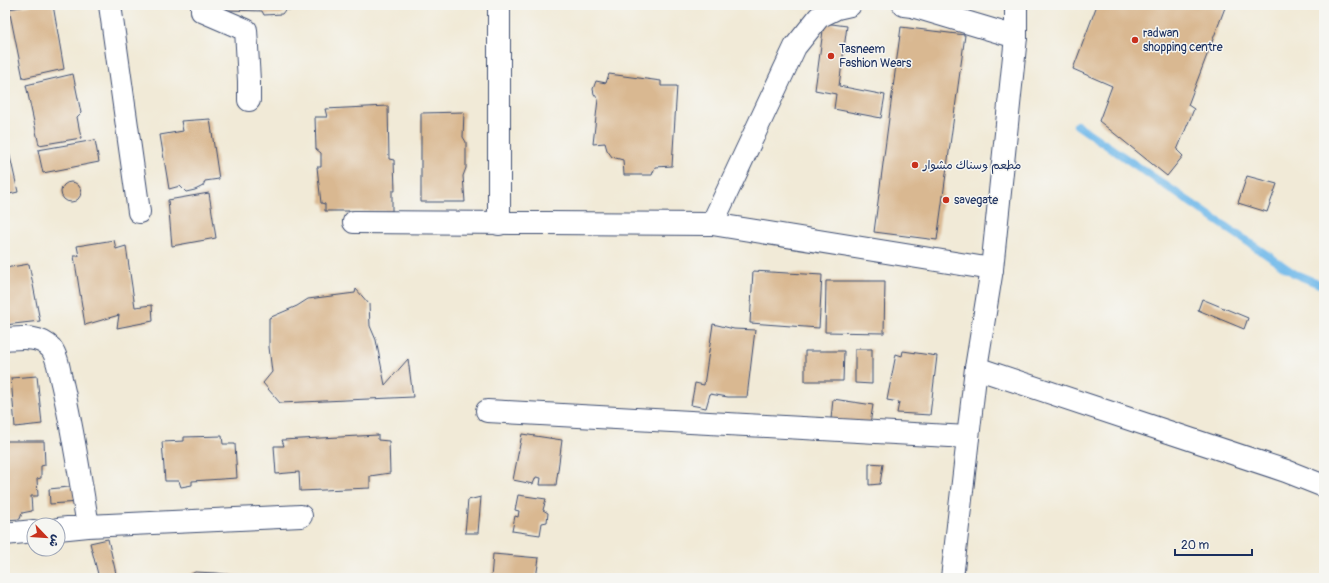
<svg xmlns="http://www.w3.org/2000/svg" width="1329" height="583" font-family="Pangolin,'Playpen Sans Arabic',sans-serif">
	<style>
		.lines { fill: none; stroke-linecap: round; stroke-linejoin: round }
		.stream { stroke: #72baea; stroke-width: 8 }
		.building { fill: #d9b891 }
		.street-casing { stroke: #3b4b70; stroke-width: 24 }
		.secondary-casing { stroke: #3b4b70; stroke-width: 24 }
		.street { stroke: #fff; stroke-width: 22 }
		.secondary { stroke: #fff; stroke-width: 22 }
		.poi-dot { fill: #c8321e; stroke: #f6f6f2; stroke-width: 1.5 }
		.labels { text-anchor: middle; stroke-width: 3; stroke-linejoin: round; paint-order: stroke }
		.poi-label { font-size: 12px; fill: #1b2f5e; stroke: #f6f6f2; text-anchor: start }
	</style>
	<rect width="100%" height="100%" fill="#f6f6f2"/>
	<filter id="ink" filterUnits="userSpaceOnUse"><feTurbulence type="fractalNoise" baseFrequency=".025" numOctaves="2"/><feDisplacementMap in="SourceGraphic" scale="8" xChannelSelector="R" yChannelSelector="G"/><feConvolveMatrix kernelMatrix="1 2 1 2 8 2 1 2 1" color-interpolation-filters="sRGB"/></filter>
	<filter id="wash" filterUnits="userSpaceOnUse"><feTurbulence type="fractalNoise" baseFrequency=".012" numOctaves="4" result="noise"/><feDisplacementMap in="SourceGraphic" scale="16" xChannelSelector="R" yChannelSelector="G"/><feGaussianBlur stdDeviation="0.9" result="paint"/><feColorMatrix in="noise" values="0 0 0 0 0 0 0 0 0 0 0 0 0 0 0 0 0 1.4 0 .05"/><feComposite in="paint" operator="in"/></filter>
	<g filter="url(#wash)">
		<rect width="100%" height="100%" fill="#f1ead7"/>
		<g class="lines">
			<!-- stream -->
			<path class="stream" d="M1077 125 1295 274 1324 286"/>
		</g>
		<g id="blocks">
			<!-- building -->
			<path class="building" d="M32 5H53L64 69 23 78 9 9Z
				M227 5H307V9L285 10 282 14 264 15 262 11 227 10Z
				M1097 5 1120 6 1121 5H1226L1188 105 1194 109 1177 150 1183 156 1167 176 1099 121 1112 86 1073 69Z
				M824 23 847 26 839 86 885 95 881 118 834 109 836 94 815 90Z
				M901 27 965 35 937 240 874 232Z
				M73 74 81 113 77 117 81 138 39 145 26 85Z
				M609 74 661 81V86H677L672 166 655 167 652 175H624L623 160 612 157 607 150 605 143 593 144 598 99 594 94 593 89 596 81 606 83Z
				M388 106 389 159 394 160 395 191H392V211H325V204L321 203 317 167H321V153L316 149 315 117H327L325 109Z
				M464 112 463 137 466 142V168L463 176 465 202H421V113Z
				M210 119 219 179 205 181 203 186 195 190 186 192 180 186 169 189 160 135 183 131 181 121Z
				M95 140 99 162 43 173 38 150Z
				M7 143 18 192 5 195V144Z
				M1247 176 1277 184 1267 212 1238 203Z
				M61 192a10 10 0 1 1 20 0a10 10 0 1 1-20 0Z
				M209 193 216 238 172 246 168 200Z
				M114 240 116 249 126 246 135 307 152 305 153 321 117 328 119 315 85 325 74 256H79L77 246Z
				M29 264 40 321 5 325V268Z
				M753 271 822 275 819 328 750 323Z
				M826 281H885L884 333 825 332Z
				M356 289 369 304 370 326 376 340 385 385 408 359 413 397 280 403 263 383 272 372 269 347V318L297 306 308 299 355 293Z
				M1202 299 1248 318 1244 329 1198 310Z
				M713 324 734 329 755 330 747 397H728L710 394 706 408 691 405 695 383 704 385Z
				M855 349H872V384L855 383Z
				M805 351H844L843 381H805Z
				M903 351 937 356 930 415 897 413 899 402 887 400 896 354 902 356Z
				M37 376 42 424 15 427 11 378Z
				M833 399 873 405 870 424 831 419Z
				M522 434 562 440 556 485H540L541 478 536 477 533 484 513 480Z
				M378 435V440L389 441 390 473 370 476V488L300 491 299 472 276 474 274 446H284L282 440Z
				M222 436 223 444H235L237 478 192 481V485L181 487 179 481H165L162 442 184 441V437Z
				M5 441H44L45 465 41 466V478L37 479 38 496H31L32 511 22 513 20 519 5 520Z
				M869 463 883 464 880 484 869 485Z
				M79 486 80 502 50 504 49 489Z
				M518 495 546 499 543 510 548 513 547 522 542 523 540 535 512 531 515 516 518 517 519 511 515 510Z
				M481 497 478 533H465L468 500Z
				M108 539 117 578H99L90 543Z
				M493 554 539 558 536 578H491Z
				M195 572 216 573 251 577V578H184Z"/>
		</g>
	</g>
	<g filter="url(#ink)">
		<use href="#blocks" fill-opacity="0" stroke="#3b4b70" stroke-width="1"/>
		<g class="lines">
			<!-- street casing -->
			<g class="street-casing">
				<path id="street" d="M110 5 139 212
					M202 5V11L246 30 249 81V100
					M499 5V224
					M904 5 912 6 1016 37
					M354 222 712 224 992 269
					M712 224 795 47 819 17 837 8 850 5
					M5 339C21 338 39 335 51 348 58 357 59 372 62 383 73 430 80 478 88 526L301 516
					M976 368 1286 471 1324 486
					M487 411 968 437
					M58 529 88 526
					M5 534 34 531"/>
			</g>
			<!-- secondary casing -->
			<g class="secondary-casing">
				<path id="secondary" d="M952 578 976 368 992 269 1016 37V5"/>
			</g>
			<!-- street -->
			<use href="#street" class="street"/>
			<!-- secondary -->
			<use href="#secondary" class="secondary"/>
		</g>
	</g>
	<!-- markers -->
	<g class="poi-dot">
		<circle cx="1135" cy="40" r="4"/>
		<circle cx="831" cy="56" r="4"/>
		<circle cx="915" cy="165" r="4"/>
		<circle cx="946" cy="200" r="4"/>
	</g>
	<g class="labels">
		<!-- poi labels -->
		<g class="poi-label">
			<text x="1143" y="37">radwan<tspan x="1143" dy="14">shopping centre</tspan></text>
			<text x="839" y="53">Tasneem<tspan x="839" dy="14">Fashion Wears</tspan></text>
			<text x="923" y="169">مطعم وسناك مشوار</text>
			<text x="954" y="204">savegate</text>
		</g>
	</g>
	<!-- margin -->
	<rect width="1329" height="583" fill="none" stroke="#f6f6f2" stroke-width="20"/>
	<!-- north arrow -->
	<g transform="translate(46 537) rotate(115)"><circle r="19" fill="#f6f6f2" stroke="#9ea6b7"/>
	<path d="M0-3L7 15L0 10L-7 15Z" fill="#c8321e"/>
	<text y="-6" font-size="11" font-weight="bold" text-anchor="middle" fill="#1b2f5e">ش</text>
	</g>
	<!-- scale -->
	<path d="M1175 549v6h77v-6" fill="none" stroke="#1b2f5e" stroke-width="2"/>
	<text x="1181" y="549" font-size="12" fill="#1b2f5e" stroke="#f6f6f2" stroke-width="3" paint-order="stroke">20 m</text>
</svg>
